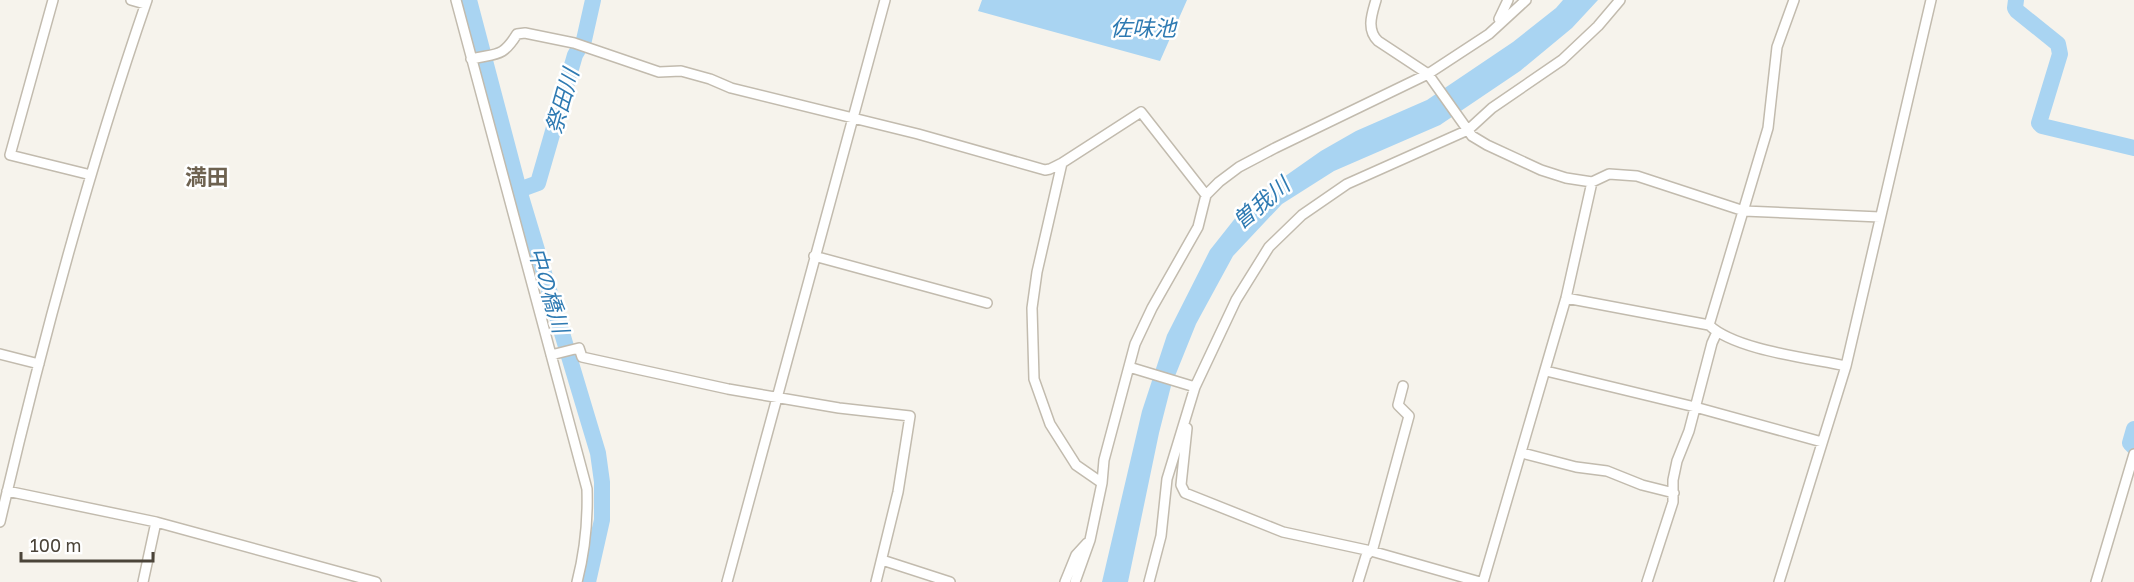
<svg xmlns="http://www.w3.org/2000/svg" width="2134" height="582" font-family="'Golos Text','Noto Sans JP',sans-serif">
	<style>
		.water { fill: #a9d4f2 }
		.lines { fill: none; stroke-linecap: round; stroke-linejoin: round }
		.river { stroke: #a9d4f2; stroke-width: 16 }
		.minor-casing { stroke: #c2bbae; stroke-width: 12 }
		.minor { stroke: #fff; stroke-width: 9 }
		.labels { text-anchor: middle; stroke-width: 5; stroke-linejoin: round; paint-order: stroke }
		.water-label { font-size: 22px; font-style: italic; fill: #2e7ab2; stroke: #fff }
		.neighbourhood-label { font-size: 22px; font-weight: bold; fill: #6e6250; stroke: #fff }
	</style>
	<rect width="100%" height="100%" fill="#f6f3ec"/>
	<!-- water -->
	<path class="water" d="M982 0H1187L1160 61 978 11Z
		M1563 0H1598L1572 28 1520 71 1440 125 1334 171 1282 204 1233 256 1196 324 1171 386 1159 433 1128 582H1102L1142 411 1167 335 1210 250 1248 202 1321 151 1356 131 1427 100 1513 42 1556 8Z"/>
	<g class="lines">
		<!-- river -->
		<path class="river" d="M469 0 519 190 598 453 602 482V520L588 582
			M2016 0 2015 8 2017 11 2058 44 2060 54 2039 123 2042 126 2134 148
			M519 190 538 183 575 55 584 40 593 0
			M2134 429 2130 443 2134 447"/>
		<!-- minor casing -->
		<g class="minor-casing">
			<path id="minor" d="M53 0 10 155 91 175
				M131 0 145 4
				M456 0 587 489C588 521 585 551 577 582
				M1376 0C1372 14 1366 29 1378 41L1428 74 1472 136 1487 145 1541 170 1566 178 1592 182 1609 174 1637 176 1744 211 1880 217
				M1499 19 1508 0
				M471 59C497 53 502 58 517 34L525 33 574 43 659 72 681 71 710 79 731 88 918 134 1045 170 1050 169 1062 163 1141 112 1206 195
				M1062 163 1037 272 1032 308 1034 379 1050 424 1076 465 1102 483
				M814 256 987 303
				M1566 298 1709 325C1735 350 1809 358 1846 366
				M1709 325 1768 128 1777 47 1794 0
				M0 354 39 364
				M551 355 579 348 582 357 728 389 839 408 910 416 898 492 876 582
				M1129 367 1195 387
				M1546 371 1695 407 1822 442
				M1187 428 1181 485 1185 493 1283 532 1371 551 1480 582
				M1522 453 1576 467 1607 471 1642 485 1674 493
				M7 491 156 522 376 582
				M0 522C41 346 88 171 147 0
				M882 560 950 582
				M143 582 156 522
				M727 582 885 0
				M1065 582 1076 555 1087 543
				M1075 582 1090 540 1102 483 1104 460 1135 344 1152 308 1198 227 1206 195 1219 182 1239 167 1275 148 1428 74 1489 34 1526 0
				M1149 582 1161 536 1167 479 1195 387 1236 300 1269 247 1302 215 1347 184 1468 130 1492 108 1562 60 1598 26 1620 0
				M1358 582 1366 556 1373 548 1409 416 1398 405 1403 386
				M1483 582 1566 298 1592 182
				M1647 582 1673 502V480L1677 461 1689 431 1712 343 1717 332
				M1779 582 1846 366 1931 0
				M2096 582 2134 454"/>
		</g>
		<!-- minor -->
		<use href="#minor" class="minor"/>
	</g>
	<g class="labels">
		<!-- water labels -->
		<g class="water-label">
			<text x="1143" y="36">佐味池</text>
			<text transform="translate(562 101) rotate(-74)" y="8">祭田川</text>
			<text transform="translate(1261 203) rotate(-40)" y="8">曽我川</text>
			<text transform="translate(549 290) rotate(73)" y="8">中の橋川</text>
		</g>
		<!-- neighbourhood labels -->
		<g class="neighbourhood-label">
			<text x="207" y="185">満田</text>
		</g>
	</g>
	<!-- scale -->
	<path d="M21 552v9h132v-9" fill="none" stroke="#4b4439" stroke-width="3"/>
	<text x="30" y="552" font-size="18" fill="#4b4439" stroke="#ffffff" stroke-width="4.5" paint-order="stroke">100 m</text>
</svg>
